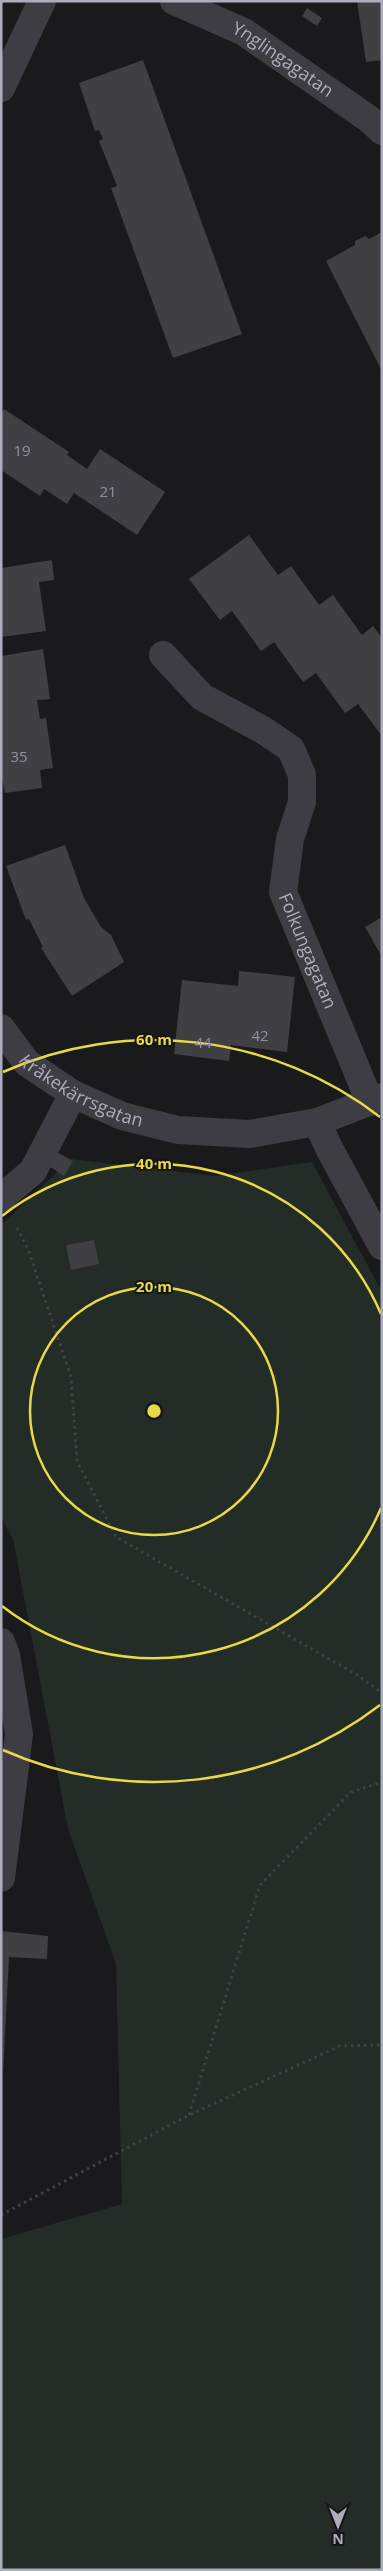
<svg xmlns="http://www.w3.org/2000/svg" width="383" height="2571" font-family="'Open Sans',sans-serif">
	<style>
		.green { fill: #242c27 }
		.building { fill: #403f43 }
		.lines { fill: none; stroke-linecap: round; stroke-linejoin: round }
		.path { stroke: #414148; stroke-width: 3; stroke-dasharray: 2.5 4; stroke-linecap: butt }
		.minor { stroke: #3e3d43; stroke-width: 28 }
		.ring { fill: none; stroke: #e8d946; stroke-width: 2.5 }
		.labels { text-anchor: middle; stroke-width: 4; stroke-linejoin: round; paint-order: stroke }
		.number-label { font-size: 15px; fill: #92929d }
		.street-label { font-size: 18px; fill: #adaebb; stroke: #151517 }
		.centre { fill: #e8d946; stroke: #151517; stroke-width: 2.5 }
		.ring-label { font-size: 15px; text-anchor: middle; font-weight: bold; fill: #e8d946; stroke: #151517; stroke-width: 4; stroke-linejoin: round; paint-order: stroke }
	</style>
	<rect width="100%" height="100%" fill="#1a1a1c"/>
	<!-- green -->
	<path class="green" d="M71 1159 215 1176 312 1162 382 1292V2570H1V2239L122 2204 116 1964 68 1829 13 1539 1 1518V1225Z"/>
	<!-- building -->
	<path class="building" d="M357 1H382V60L366 62Z
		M307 8 322 18 317 26 302 16Z
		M143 60 242 334 173 358 111 188 117 186 99 141 103 139 99 130 95 131 79 83Z
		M382 232V371L326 261 355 245V241L365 236 369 239Z
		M4 409 69 452 67 455 87 469 100 449 165 492 137 535 74 493 67 504 44 489 40 496 1 470V414Z
		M249 535 278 575 291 566 319 605 333 595 362 635 373 626 382 638V736L358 704 345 713 316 673 303 682 274 642 261 651 232 611 220 620 189 579Z
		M52 560 54 580 39 582 46 631 1 637V568Z
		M43 649 50 699 37 700 40 719 46 718 53 768 40 770 42 788 5 793 1 775V656Z
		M65 845 84 898 101 927 111 935 124 962 72 996 41 948 43 947 29 919 26 920 6 866Z
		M382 917V957L365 927Z
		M239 971 295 977 287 1052 231 1045 229 1061 174 1054 182 980 238 986Z
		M55 1151 73 1161 64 1176 47 1165Z
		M94 1240 99 1264 71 1270 66 1245Z
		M1 1931 48 1936 47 1959 9 1957 3 2075Z"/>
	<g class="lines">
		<!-- path -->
		<path class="path" d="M17 1228 28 1249 71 1377 77 1461 116 1537 359 1676 382 1693
			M189 2115 260 1885 351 1792 382 1782
			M1 2215 189 2115 340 2046 382 2045"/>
		<!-- minor -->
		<g class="minor">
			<path id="s1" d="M174 1 244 32 369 119 382 131"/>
			<path d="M1 88 42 1"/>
			<path id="s2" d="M163 655 202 697 263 730 291 749 302 775V802L290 839 283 892 370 1102"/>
			<path id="s3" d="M1 1028 27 1063 73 1094 122 1116 178 1130 250 1134 317 1122 382 1097"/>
			<path d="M317 1122 329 1148 382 1246"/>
			<path d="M1 1198 33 1171 73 1094"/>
			<path d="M1 1642 6 1655 19 1734 1 1878"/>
		</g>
	</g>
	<!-- distance rings -->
	<g class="ring">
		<circle cx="154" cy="1411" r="124"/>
		<path d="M381 1508A247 247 0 0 1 2 1606M2 1216A247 247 0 0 1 381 1314"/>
		<path d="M380 1705A371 371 0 0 1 3 1750M3 1072A371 371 0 0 1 380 1117"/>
	</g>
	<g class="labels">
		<!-- number labels -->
		<g class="number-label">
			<text x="22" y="456">19</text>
			<text x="108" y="497">21</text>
			<text x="19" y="762">35</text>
			<text x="260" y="1041">42</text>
			<text x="203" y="1048">44</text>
		</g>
		<!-- street labels -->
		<g class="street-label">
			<text dy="6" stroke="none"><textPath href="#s1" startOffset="124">Ynglingagatan</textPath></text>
			<text dy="6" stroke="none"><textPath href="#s2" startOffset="372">Folkungagatan</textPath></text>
			<text dy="6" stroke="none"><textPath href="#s3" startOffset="105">Kråkekärrsgatan</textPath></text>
		</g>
	</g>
	<circle cx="154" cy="1411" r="8" class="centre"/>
	<g class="ring-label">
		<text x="154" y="1045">60 m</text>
		<text x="154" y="1169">40 m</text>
		<text x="154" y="1292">20 m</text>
	</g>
	<!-- border -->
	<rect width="383" height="2571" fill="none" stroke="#adaebb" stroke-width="5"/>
	<!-- north arrow -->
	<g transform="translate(338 2526) rotate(180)" stroke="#151517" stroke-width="4" paint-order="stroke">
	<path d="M0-4L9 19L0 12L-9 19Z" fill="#adaebb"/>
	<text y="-8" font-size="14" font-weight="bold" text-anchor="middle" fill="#adaebb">N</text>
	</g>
</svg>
